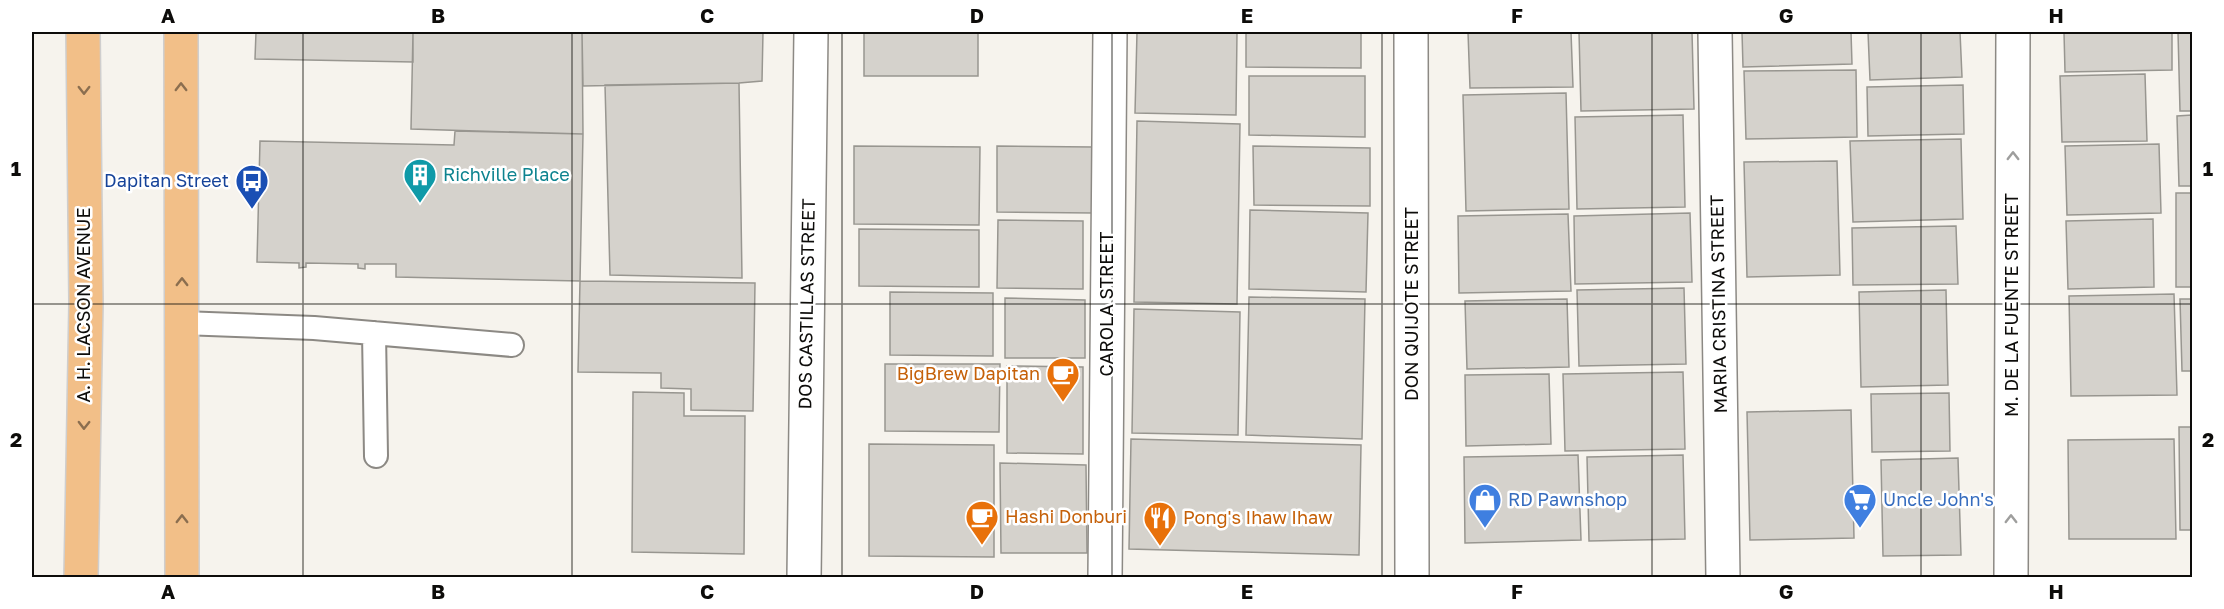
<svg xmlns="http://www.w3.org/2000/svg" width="2224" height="609" font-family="'Golos Text',sans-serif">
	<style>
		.building { fill: #d5d2cc; stroke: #989690; stroke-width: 1.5 }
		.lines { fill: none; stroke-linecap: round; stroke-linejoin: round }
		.lane-casing { stroke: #8c8984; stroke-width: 26 }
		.street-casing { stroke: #8c8984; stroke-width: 36 }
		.secondary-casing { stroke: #8c8984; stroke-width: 36 }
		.primary-casing { stroke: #cfcece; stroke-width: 36 }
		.lane { stroke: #fff; stroke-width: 22 }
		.street { stroke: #fff; stroke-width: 33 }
		.secondary { stroke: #fff; stroke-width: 33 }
		.primary { stroke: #f2bf88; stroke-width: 33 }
		.oneway { stroke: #8b6e4f }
		.oneway2 { stroke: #9e9e9d }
		.grid { fill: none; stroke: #0d0c0a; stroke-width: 1.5; stroke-opacity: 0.55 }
		.labels { text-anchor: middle; stroke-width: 5; stroke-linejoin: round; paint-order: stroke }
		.culture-label { font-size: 18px; fill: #0d838f; stroke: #fff; text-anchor: start }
		.transit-label { font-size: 18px; fill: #164399; stroke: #fff; text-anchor: end }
		.street-label { font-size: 18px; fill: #0d0c0a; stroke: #fff }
		.food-label { font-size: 18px; fill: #c56008; stroke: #fff; text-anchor: start }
		.shop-label { font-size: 18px; fill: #366cbe; stroke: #fff; text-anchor: start }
		.neatline { fill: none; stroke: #0d0c0a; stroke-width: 2 }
		.grid-label { font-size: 20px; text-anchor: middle; font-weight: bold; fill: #0d0c0a }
	</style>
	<rect width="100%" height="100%" fill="#f6f3ed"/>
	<!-- building -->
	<path class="building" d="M256 32H413V62L255 59Z
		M413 32H582L583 134 411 129Z
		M582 32H763L762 81 739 83 583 86Z
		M864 32H978V76H864Z
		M1137 32H1237L1236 115 1135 113Z
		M1246 32H1361V68L1246 67Z
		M1468 32H1571L1573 87 1470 88Z
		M1579 32H1692L1694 109 1581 111Z
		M1742 32H1851L1852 64 1743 67Z
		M1868 32H1960L1962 77 1870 80Z
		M2064 32H2172V70L2065 72Z
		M2178 32H2192V111H2180Z
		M1856 70 1857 137 1746 139 1744 71Z
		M2145 74 2147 141 2062 142 2060 76Z
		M1249 76H1365V137L1249 135Z
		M739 83 742 278 610 275 605 85Z
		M1963 85 1964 134 1868 136 1867 87Z
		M1566 93 1569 209 1466 211 1463 95Z
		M1683 115 1685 207 1577 209 1575 117Z
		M2192 115V186H2179L2177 116Z
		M1137 121 1240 124 1237 304 1134 302Z
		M455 131 583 134 580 281 396 277V264H365V269L358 268V264L306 263V267L299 268V263L257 262 260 141 454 145Z
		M1961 139 1963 219 1853 222 1850 141Z
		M2159 144 2161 213 2067 215 2065 146Z
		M854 146 980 147 979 225 854 224Z
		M997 146 1093 147V213L997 212Z
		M1253 146 1370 148V206L1254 205Z
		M1837 161 1840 275 1747 277 1744 162Z
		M2176 193H2192V287H2176Z
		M1250 210 1368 213 1366 292 1249 289Z
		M1690 213 1692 282 1575 284 1574 216Z
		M1568 214 1571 291 1459 293 1458 216Z
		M2153 219 2154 287 2068 289 2066 221Z
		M998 220 1083 221V289L997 288Z
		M1956 226 1958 284 1853 285 1852 228Z
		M859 229 979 230V287L859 286Z
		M580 281 755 283 753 411 691 410V389L661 388V373L578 372Z
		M1684 288 1686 364 1579 366 1577 290Z
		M1946 290 1948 385 1861 387 1859 292Z
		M890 292 993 293V356L890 355Z
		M2174 294 2177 395 2071 396 2069 296Z
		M1249 297 1365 299 1362 439 1246 435Z
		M1005 298 1085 300V358H1005Z
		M1567 299 1569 367 1467 369 1465 301Z
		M2180 299H2192V371H2182Z
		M1134 309 1240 312 1238 435 1132 433Z
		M885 364H1000L999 432 885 431Z
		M1007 366 1083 367V454L1007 453Z
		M1683 372 1685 449 1565 451 1563 374Z
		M1549 374 1551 444 1466 446 1465 375Z
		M633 392 684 393V416H745L744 554 632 552Z
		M1949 393 1950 451 1872 452 1871 394Z
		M1851 410 1854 538 1750 540 1747 412Z
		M2179 427H2192V530H2180Z
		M1131 439 1361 445 1359 555 1129 549Z
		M2174 439 2176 539H2069L2068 440Z
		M869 444 994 445V557L869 556Z
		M1578 455 1581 540 1465 543 1464 457Z
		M1683 455 1685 539 1589 541 1587 457Z
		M1958 458 1961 555 1883 556 1881 460Z
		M1000 463 1086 465 1087 553H1001Z"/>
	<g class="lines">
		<!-- lane casing -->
		<g class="lane-casing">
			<path id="lane" d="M182 323 314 328 512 345
				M374 333 376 456"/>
		</g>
		<!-- street casing -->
		<g class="street-casing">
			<path id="street" d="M1411 32 1412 578
				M1715 32 1723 578
				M804 578 811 32
				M1105 578 1110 32"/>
		</g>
		<!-- secondary casing -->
		<g class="secondary-casing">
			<path id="secondary" d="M2011 578 2013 32"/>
		</g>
		<!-- primary casing -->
		<g class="primary-casing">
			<path id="primary" d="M181 32 182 578
				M81 578 86 303 83 32"/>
		</g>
		<!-- lane -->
		<use href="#lane" class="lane"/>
		<!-- street -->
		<use href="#street" class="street"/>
		<!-- secondary -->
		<use href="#secondary" class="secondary"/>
		<!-- primary -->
		<use href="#primary" class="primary"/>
	</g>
	<!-- one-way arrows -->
	<defs><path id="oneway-chevron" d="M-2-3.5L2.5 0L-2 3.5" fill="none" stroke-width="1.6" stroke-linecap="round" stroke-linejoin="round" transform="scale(1.5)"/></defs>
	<g class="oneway">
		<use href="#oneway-chevron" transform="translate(181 87) rotate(-90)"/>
		<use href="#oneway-chevron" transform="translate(84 90) rotate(90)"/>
		<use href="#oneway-chevron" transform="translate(182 282) rotate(-90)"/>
		<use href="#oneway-chevron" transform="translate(84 425) rotate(91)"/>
		<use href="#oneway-chevron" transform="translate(182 519) rotate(-90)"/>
	</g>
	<g class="oneway2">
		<use href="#oneway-chevron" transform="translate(2013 156) rotate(-90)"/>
		<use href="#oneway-chevron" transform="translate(2011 519) rotate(-90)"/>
	</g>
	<!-- grid -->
	<path class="grid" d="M303 32V578M572 32V578M842 32V578M1112 32V578M1382 32V578M1652 32V578M1921 32V578M32 304H2192"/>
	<!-- icons -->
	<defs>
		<g id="building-pin" transform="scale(1.725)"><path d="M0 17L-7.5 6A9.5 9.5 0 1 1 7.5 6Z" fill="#0f9aa8" stroke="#fff"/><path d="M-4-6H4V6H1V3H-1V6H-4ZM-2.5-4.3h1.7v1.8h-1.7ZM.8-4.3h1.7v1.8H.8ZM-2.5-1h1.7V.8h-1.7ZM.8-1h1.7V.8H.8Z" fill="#fff"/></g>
		<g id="bus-pin" transform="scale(1.725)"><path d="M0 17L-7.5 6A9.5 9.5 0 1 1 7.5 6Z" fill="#1a4fb4" stroke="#fff"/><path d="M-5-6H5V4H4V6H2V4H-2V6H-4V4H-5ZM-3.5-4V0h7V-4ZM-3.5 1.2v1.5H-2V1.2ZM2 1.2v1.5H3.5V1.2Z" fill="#fff"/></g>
		<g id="cafe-pin" transform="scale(1.725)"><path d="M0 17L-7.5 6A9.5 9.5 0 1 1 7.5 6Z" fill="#e8710a" stroke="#fff"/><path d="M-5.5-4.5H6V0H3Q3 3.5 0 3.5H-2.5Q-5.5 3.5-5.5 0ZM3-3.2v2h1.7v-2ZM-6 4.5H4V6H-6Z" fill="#fff"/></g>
		<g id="shop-pin" transform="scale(1.725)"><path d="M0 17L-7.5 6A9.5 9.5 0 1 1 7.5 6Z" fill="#3f7fe0" stroke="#fff"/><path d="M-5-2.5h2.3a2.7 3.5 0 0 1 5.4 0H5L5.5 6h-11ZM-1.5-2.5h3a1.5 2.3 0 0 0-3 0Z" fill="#fff"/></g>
		<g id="supermarket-pin" transform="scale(1.725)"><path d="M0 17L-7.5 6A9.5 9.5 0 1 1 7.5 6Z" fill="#3f7fe0" stroke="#fff"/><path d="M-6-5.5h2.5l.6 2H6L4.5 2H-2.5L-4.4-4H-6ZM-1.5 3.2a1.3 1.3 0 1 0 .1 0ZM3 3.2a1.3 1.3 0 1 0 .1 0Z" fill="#fff"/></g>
		<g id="restaurant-pin" transform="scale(1.725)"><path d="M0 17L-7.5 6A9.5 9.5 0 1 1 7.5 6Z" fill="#e8710a" stroke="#fff"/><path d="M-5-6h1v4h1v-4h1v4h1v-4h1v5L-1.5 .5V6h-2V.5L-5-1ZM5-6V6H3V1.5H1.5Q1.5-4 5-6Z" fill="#fff"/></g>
	</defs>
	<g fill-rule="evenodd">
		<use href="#building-pin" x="420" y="175"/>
		<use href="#bus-pin" x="252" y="181"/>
		<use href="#cafe-pin" x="1063" y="374"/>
		<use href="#shop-pin" x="1485" y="500"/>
		<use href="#supermarket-pin" x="1860" y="500"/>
		<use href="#cafe-pin" x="982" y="517"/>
		<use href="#restaurant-pin" x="1160" y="518"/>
	</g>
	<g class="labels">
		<!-- culture labels -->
		<g class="culture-label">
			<text x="443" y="181">Richville Place</text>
		</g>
		<!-- transit labels -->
		<g class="transit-label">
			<text x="229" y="187">Dapitan Street</text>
		</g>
		<!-- street labels -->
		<g class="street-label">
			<text transform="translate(807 304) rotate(-89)" y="6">DOS CASTILLAS STREET</text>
			<text transform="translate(1107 304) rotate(-90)" y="6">CAROLA STREET</text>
			<text transform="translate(1412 304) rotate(-90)" y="6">DON QUIJOTE STREET</text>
			<text transform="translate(1719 304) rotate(-91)" y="6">MARIA CRISTINA STREET</text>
			<text transform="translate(84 305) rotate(-90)" y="6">A. H. LACSON AVENUE</text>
			<text transform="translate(2012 305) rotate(-90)" y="6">M. DE LA FUENTE STREET</text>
		</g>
		<!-- food labels -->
		<g class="food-label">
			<text x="1040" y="380" text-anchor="end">BigBrew Dapitan</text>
			<text x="1005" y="523">Hashi Donburi</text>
			<text x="1183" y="524">Pong's Ihaw Ihaw</text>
		</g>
		<!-- shop labels -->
		<g class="shop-label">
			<text x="1508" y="506">RD Pawnshop</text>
			<text x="1883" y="506">Uncle John's</text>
		</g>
	</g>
	<!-- border -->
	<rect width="2224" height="609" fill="none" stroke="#ffffff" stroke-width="66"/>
	<rect x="33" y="33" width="2158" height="543" class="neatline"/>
	<g class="grid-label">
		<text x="168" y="23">A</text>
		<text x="438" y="23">B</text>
		<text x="707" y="23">C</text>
		<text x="977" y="23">D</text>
		<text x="1247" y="23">E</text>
		<text x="1517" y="23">F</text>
		<text x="1786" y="23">G</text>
		<text x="2056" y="23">H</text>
		<text x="16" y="176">1</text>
		<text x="2208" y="176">1</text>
		<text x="16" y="447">2</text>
		<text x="2208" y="447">2</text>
		<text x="168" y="599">A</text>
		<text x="438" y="599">B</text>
		<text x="707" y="599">C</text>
		<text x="977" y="599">D</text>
		<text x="1247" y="599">E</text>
		<text x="1517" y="599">F</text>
		<text x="1786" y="599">G</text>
		<text x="2056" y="599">H</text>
	</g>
</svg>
